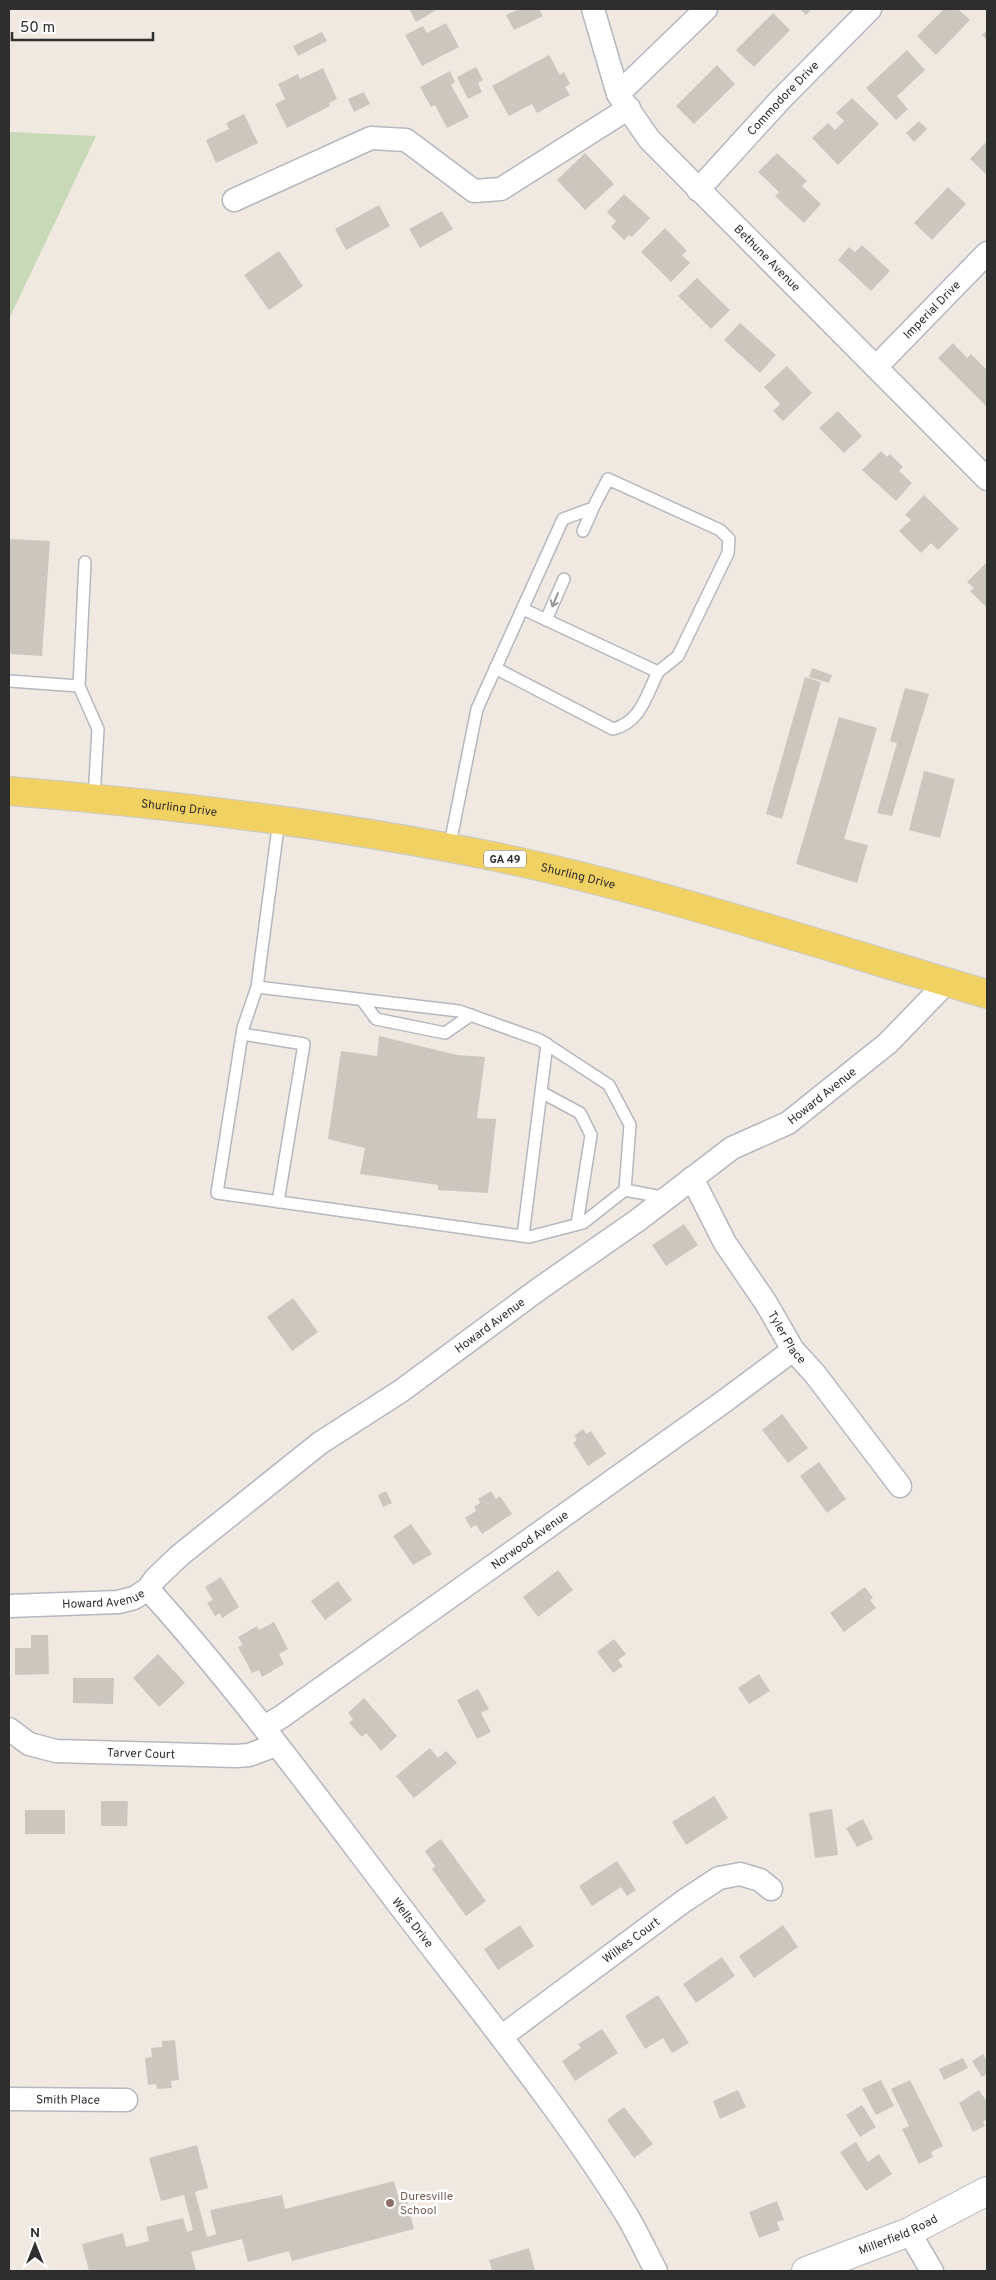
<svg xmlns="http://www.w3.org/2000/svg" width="996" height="2280" font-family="Overpass,sans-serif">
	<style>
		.cemetery { fill: #c8d9b8 }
		.building { fill: #cbc7bf }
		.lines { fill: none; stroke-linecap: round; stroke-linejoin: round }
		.service-casing { stroke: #b4b7c1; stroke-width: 14 }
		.minor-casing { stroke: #b4b7c1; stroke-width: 25 }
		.secondary-casing { stroke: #b4b7c1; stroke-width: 30 }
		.primary-casing { stroke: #c9c9c9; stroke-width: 30 }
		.service { stroke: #fff; stroke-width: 11 }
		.minor { stroke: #fff; stroke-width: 22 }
		.secondary { stroke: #fff; stroke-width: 28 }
		.primary { stroke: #f2d163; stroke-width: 28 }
		.oneway { stroke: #969696 }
		.education-dot { fill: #8d6e63; stroke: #fff; stroke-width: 2 }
		.labels { text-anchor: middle; stroke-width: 5; stroke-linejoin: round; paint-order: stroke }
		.shield { fill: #fff; stroke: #6d6d6d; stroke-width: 1 }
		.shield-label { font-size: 11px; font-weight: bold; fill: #2e2e2e }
		.street-label { font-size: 12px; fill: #2e2e2e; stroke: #fff }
		.education-label { font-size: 12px; fill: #785e54; stroke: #fff; text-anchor: start }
	</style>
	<rect width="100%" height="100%" fill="#efe9e1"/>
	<!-- cemetery -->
	<path class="cemetery" d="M9 132 96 136 9 319Z"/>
	<!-- building -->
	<path class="building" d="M409 9H438L416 22Z
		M519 9H539L543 16 514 30 506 15Z
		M800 9H812L806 15Z
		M944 9H958L970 20 936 55 917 36Z
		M773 13 790 30 754 67 736 50Z
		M446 23 459 47 422 66 405 35 423 26 427 33Z
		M987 30V40L982 35Z
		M322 32 327 41 298 56 293 46Z
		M907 50 925 70 897 96 908 109 896 120 866 88Z
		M549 55 560 75 564 72 570 84 565 87 570 95 537 113 532 104 509 116 492 86Z
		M717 65 735 84 694 124 676 106Z
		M476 67 483 80 478 83 482 92 468 99 457 77Z
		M323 68 337 99 329 103 330 106 287 128 275 104 285 99 278 84 298 74 300 79Z
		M450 71 455 82 451 85 469 117 447 128 435 105 431 107 420 87Z
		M364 92 370 104 354 112 348 99Z
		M852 98 879 124 838 165 812 138 828 123 835 130 844 121 836 113Z
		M244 114 258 143 216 163 206 140 229 129 226 123Z
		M919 121 927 129 914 142 906 133Z
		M987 141V175L970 159Z
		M585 153 614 184 585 210 557 180Z
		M777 153 807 181 802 186 821 204 804 223 775 196 779 192 758 172Z
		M948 187 966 204 932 240 914 223Z
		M624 194 650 218 632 237 629 235 624 240 611 227 616 221 607 212Z
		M379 205 390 226 346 250 335 229Z
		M442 211 453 229 420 248 409 229Z
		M665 228 687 251 682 255 690 263 671 282 641 252Z
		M862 245 890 271 871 291 838 260 849 247 855 252Z
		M279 251 303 286 269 310 244 275Z
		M697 278 730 310 711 329 678 296Z
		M740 323 776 355 760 373 724 340Z
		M953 343 967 358 971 354 987 370 986 406 938 358Z
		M787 366 812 393 783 421 773 411 780 404 764 387Z
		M838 411 862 436 844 453 819 428Z
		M881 451 887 457 890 454 903 467 899 471 912 483 896 501 862 470Z
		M924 495 959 529 938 550 931 543 921 553 899 531 911 520 905 515Z
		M9 539 50 541 42 656 9 654Z
		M986 563 987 564V608L970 591 974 588 967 582Z
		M812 668 832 675 829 683 809 677Z
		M805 677 821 682 782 819 766 814Z
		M905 688 929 694 892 816 877 813 897 743 890 741Z
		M839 717 877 728 844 839 868 845 857 883 796 864Z
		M924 771 955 779 940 838 909 830Z
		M379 1036 457 1055 485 1057 477 1118 496 1119 488 1193 438 1190V1185L360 1174 365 1148 328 1139 341 1051 377 1056Z
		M684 1224 698 1245 666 1266 652 1245Z
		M293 1298 318 1332 292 1351 267 1317Z
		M782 1414 808 1448 788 1463 762 1430Z
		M583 1429 586 1434 591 1431 606 1454 588 1466 573 1443 577 1440 574 1436Z
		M819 1462 846 1499 827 1513 800 1476Z
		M386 1491 392 1503 383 1507 378 1495Z
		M491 1491 496 1499 500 1496 512 1514 482 1534 476 1525 471 1528 465 1518 476 1511 474 1507 480 1503 478 1499Z
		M411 1524 432 1554 413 1565 393 1536Z
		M558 1570 573 1590 538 1617 523 1597Z
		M221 1577 239 1607 222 1618 220 1613 215 1616 207 1603 213 1600 205 1587Z
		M338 1581 352 1600 325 1620 311 1601Z
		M865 1587 873 1598 870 1600 876 1608 844 1632 830 1613Z
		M274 1622 288 1649 279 1654 284 1664 262 1677 259 1670 252 1673 238 1647 243 1645 238 1637 257 1626 259 1630Z
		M31 1635H48L49 1674 15 1675V1648H31Z
		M614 1639 626 1654 618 1660 623 1666 613 1673 597 1652Z
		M158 1654 185 1683 159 1707 133 1678Z
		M759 1674 770 1691 749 1704 738 1688Z
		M73 1678H114L113 1704 73 1703Z
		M478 1689 489 1709 481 1713 491 1732 477 1739 457 1700Z
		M364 1698 397 1736 381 1751 366 1733 362 1737 349 1723 353 1719 348 1713Z
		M430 1748 438 1758 446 1751 457 1763 414 1798 396 1776Z
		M714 1796 728 1818 686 1845 672 1822Z
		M101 1801H128L127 1826H101Z
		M832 1809 838 1855 815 1858 809 1813Z
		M25 1810H65V1834H25Z
		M863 1819 873 1839 857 1847 846 1828Z
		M441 1839 486 1901 466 1916 432 1869 435 1866 425 1851Z
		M617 1861 636 1890 627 1896 621 1887 592 1906 579 1886Z
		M520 1925 534 1946 498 1970 484 1949Z
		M783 1925 798 1947 754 1978 739 1956Z
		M722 1957 735 1976 696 2003 683 1984Z
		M658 1995 689 2043 672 2053 663 2038 645 2049 625 2016Z
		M602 2029 618 2053 575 2081 562 2061 581 2048 578 2044Z
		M175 2040 179 2080 171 2081 172 2088 157 2089 156 2084 148 2085 145 2058 152 2057 151 2048 162 2047V2041Z
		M983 2054 987 2061V2074L982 2077 972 2061Z
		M963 2058 968 2068 944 2080 939 2069Z
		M881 2080 894 2106 876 2115 862 2089Z
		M910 2080 943 2146 931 2152 933 2157 919 2164 902 2129 909 2126 891 2089Z
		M738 2090 746 2107 720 2119 713 2101Z
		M979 2090 987 2102V2119L983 2121 985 2126 973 2132 959 2103Z
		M862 2105 876 2127 860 2137 846 2115Z
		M624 2107 653 2144 634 2158 607 2120Z
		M856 2142 868 2162 879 2154 892 2174 866 2191 840 2152Z
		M197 2145 208 2188 195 2192 207 2237 216 2234 210 2210 282 2195 285 2209 394 2181 398 2196 405 2194 414 2229 292 2261 289 2251 248 2262 242 2239 191 2252 196 2271H89L82 2244 123 2233 126 2247 149 2241 146 2227 183 2218 187 2232 193 2230 184 2195 161 2201 149 2158Z
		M777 2201 784 2220 777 2222 780 2230 759 2238 749 2212Z
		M529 2248 535 2271H492L489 2260Z"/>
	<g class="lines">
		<!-- service casing -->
		<g class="service-casing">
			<path id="service" d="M583 531 593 508
				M546 620 564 579
				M495 668 613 729C641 722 646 696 658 672
				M9 681 79 686 98 729 94 799
				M79 686 85 562
				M449 849 477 709 563 519 593 508 608 479 720 530 729 539 728 553 678 656 658 672 523 609
				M257 987 459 1011 540 1040 609 1085 630 1125 625 1190 583 1223 529 1237 217 1193 243 1028 257 987 279 820
				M362 1000 376 1019 445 1033 471 1015
				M242 1034 304 1044 278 1202
				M541 1092 580 1113 591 1135 577 1224
				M625 1190 667 1198
				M523 1236 547 1044"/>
		</g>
		<!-- minor casing -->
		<g class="minor-casing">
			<g id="minor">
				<path id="s1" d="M593 9 618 94 649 139 987 479"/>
				<path d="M618 94 706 9"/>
				<path id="s2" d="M698 190 780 100 870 9"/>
				<path d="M234 200 371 138 406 140 474 191 501 189 629 108"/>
				<path id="s3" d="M876 367 987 253"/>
				<path id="s4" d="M692 1178 725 1243 766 1303 793 1350 815 1374 900 1486"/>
				<path id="s5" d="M148 1589C241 1692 322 1804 406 1914 481 2012 561 2109 626 2214 637 2232 646 2252 656 2271"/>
				<path id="s6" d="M9 1606 118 1602 134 1598 148 1589 155 1579 179 1556 320 1443 401 1391 539 1289 638 1220 732 1148 788 1123 888 1043 947 982"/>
				<path id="s7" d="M264 1727 281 1717 726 1400 793 1350"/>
				<path id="s8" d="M9 1729 29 1744 56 1751 236 1756 249 1755 276 1745"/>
				<path id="s9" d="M501 2037 684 1901 719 1878 740 1874 760 1880 771 1889"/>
				<path id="s10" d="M9 2099 126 2100"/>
				<path d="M909 2232 932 2271"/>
			</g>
		</g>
		<!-- secondary casing -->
		<g class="secondary-casing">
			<g id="secondary">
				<path id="s11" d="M806 2271 909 2232 987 2191"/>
			</g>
		</g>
		<!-- primary casing -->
		<g class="primary-casing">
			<g id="primary">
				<path id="s12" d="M9 791C171 804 333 824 492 856 660 891 823 946 987 994"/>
			</g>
		</g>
		<!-- service -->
		<use href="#service" class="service"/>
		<!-- minor -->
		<use href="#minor" class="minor"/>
		<!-- secondary -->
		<use href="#secondary" class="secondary"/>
		<!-- primary -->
		<use href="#primary" class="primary"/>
	</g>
	<!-- one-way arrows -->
	<defs><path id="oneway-shaft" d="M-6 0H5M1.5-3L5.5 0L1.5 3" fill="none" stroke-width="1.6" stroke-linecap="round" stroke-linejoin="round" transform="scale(1.25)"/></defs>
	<use class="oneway" href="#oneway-shaft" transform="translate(555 600) rotate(113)"/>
	<!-- markers -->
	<circle class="education-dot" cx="390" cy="2203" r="5"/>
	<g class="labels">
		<!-- shield labels -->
		<rect class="shield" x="484" y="850.5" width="42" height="17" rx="4"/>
		<g class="shield-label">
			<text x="505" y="863">GA 49</text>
		</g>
		<!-- street labels -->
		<g class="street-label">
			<text dy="4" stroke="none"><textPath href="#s2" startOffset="125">Commodore Drive</textPath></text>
			<text dy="4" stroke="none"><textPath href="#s1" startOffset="311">Bethune Avenue</textPath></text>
			<text dy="4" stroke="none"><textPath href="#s3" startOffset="80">Imperial Drive</textPath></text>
			<text dy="4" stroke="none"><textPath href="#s12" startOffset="171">Shurling Drive</textPath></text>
			<text dy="4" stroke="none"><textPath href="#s12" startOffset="576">Shurling Drive</textPath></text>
			<text dy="4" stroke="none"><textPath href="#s6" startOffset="980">Howard Avenue</textPath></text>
			<text dy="4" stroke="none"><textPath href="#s6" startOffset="575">Howard Avenue</textPath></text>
			<text dy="4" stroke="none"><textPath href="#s4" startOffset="186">Tyler Place</textPath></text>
			<text dy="4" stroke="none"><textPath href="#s7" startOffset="325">Norwood Avenue</textPath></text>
			<text dy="4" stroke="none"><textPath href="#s6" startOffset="95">Howard Avenue</textPath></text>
			<text dy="4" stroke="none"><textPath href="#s8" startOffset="138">Tarver Court</textPath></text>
			<text dy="4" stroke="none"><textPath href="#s5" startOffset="426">Wells Drive</textPath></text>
			<text dy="4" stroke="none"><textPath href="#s9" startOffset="162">Wilkes Court</textPath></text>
			<text dy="4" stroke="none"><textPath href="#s10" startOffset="59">Smith Place</textPath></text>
			<text dy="4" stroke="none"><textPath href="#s11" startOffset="99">Millerfield Road</textPath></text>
		</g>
		<!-- education labels -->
		<g class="education-label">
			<text x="400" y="2200">Duresville<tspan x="400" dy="14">School</tspan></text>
		</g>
	</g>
	<!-- border -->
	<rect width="996" height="2280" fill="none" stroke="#2e2e2e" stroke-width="20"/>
	<!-- north arrow -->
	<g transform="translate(35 2245)" stroke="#ffffff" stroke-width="4" paint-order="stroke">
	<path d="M0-4L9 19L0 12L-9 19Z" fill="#2e2e2e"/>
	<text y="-8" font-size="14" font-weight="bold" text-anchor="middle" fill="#2e2e2e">N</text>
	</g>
	<!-- scale -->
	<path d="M12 32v8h141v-8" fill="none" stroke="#2e2e2e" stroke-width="2.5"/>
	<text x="20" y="32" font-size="15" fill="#2e2e2e" stroke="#ffffff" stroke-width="4" paint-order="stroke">50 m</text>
</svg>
